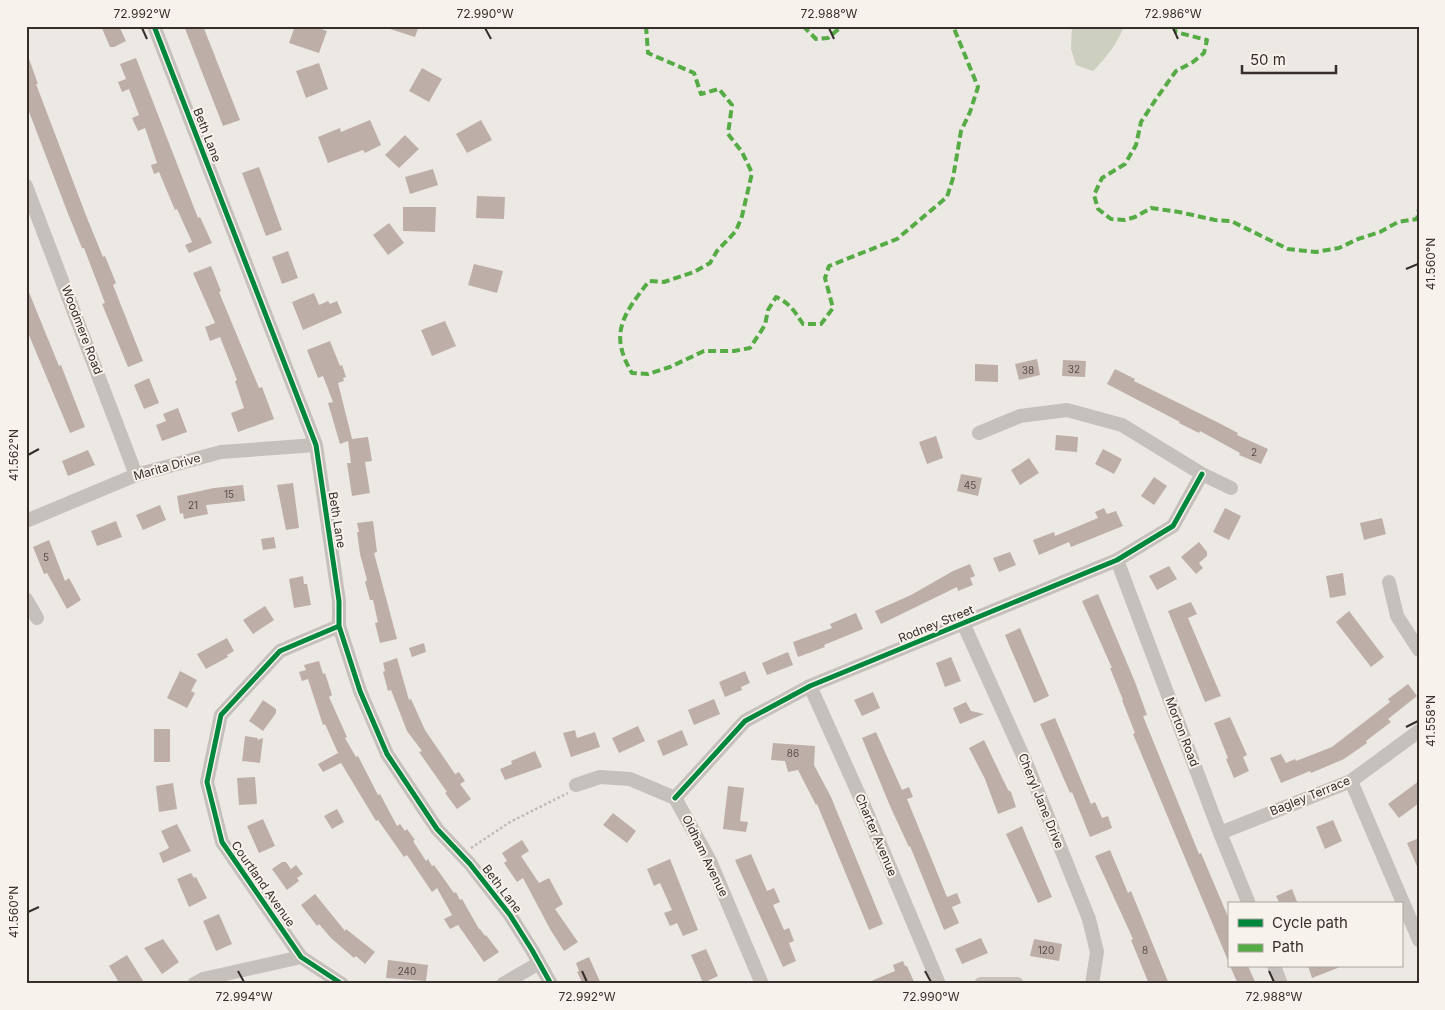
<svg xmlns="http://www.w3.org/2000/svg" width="1445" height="1010" font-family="Inter,sans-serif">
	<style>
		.green { fill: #cdd0bf }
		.building { fill: #beaea8 }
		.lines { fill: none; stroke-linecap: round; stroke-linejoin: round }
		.path { stroke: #beb9b5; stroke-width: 2.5; stroke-dasharray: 2.5 2.5; stroke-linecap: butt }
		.minor { stroke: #c6c0bc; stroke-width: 14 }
		.quiet { stroke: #55ab44; stroke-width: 4; stroke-dasharray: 8 4; stroke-linecap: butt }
		.cycleway-casing { stroke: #f8f2ec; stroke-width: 8 }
		.cycleway { stroke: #00873e; stroke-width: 5 }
		.ticks { fill: none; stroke: #362e2b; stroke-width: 2 }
		.labels { text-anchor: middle; stroke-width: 4; stroke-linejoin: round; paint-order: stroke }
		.number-label { font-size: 10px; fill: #584e4a }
		.street-label { font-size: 12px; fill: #362e2b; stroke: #f8f2ec }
		.neatline { fill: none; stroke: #362e2b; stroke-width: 2 }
		.ticks-label { font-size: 12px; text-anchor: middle; fill: #362e2b }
	</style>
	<rect width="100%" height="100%" fill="#ece8e4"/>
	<!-- green -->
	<path class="green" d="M1072 26H1124C1117 44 1107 57 1093 71L1076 65 1071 49Z"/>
	<!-- building -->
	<path class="building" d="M101 26H119L126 41 114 47H110Z
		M184 26H203L240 120 223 126Z
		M295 26H313L327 31 319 53 289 43Z
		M388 26H419L415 37 387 28Z
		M26 56H28L38 84H36L87 218 103 257 105 256 116 283 113 285 143 361 128 367 102 304 105 303 84 248H82L67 211 26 104Z
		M136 58 198 218 200 217 212 243 189 253 185 245 192 242 177 209 175 210 159 172 154 174 151 165 157 163 145 128 138 131 132 118 139 115 129 89 122 92 118 82 126 79 120 64Z
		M319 63 328 89 306 98 296 71Z
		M422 68 442 79 429 102 409 91Z
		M370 120 381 145 365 153 363 150 328 163 318 137 340 128 341 132Z
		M481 120 492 140 467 153 456 134Z
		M405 135 419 149 399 168 385 155Z
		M259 167 282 230 266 236 242 173Z
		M433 169 438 185 410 194 405 177Z
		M477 196 505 197 504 219 476 218Z
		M403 207H436L435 232 403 231Z
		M389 223 404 243 388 255 373 235Z
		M288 251 298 278 282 284 272 257Z
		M474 264 503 271 497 293 468 285Z
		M211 266 221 291 219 292 241 345 259 388 262 387 274 419 238 432 231 413 244 408 235 381 237 380 220 337 210 341 205 327 215 323 193 273Z
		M26 285 59 366 61 365 85 427 70 433 26 328Z
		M314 293 319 305 328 301 330 304 337 301 342 313 303 330 292 302Z
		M445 321 456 346 432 356 421 330Z
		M330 341 340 366 342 365 346 377 343 378 344 381 338 383 352 439 368 437 372 461 365 462 370 493 352 496 347 463H351L348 441 340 444 328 403 333 402 323 376 318 378 307 350Z
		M1037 359 1040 375 1019 380 1015 364Z
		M1063 360 1086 361 1085 377 1062 376Z
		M975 364 998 365V382L975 381Z
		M1115 369 1135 379 1134 381 1219 423 1238 433 1237 435 1268 449 1261 464 1239 455 1240 453 1200 431 1199 433 1179 423 1180 422 1107 384Z
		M149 378 159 403 144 409 134 385Z
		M178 408 187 432 162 441 156 425 166 421 163 414Z
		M1056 435 1078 437 1077 452 1055 450Z
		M936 436 943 458 927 464 919 442Z
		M1103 449 1122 459 1114 474 1095 464Z
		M88 450 95 465 68 476 62 461Z
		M1029 458 1039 473 1020 485 1011 470Z
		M961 474 982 478 978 496 957 491Z
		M1154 477 1167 486 1154 505 1141 496Z
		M293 483 299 528 286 530 277 485Z
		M243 485 245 501 206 505 208 514 184 519 183 513 180 514 177 496 214 488Z
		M160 505 166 520 143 530 136 515Z
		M1104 508 1107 514 1116 511 1123 526 1071 547 1069 542 1039 555 1033 540 1054 532 1055 536 1098 518 1095 512Z
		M1225 508 1241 516 1229 540 1213 532Z
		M1382 518 1386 534 1364 540 1360 523Z
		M116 521 122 537 97 546 91 531Z
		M373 521 377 552 374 553 397 639 380 643 375 623 378 622 373 600H370L365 582 367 580 360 554 357 532H359L357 523Z
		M274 537 276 548 263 550 261 539Z
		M49 540 65 581 69 578 81 600 67 609 47 573 44 574 33 547Z
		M1199 542 1207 552V556L1199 563 1203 568 1196 574 1181 557Z
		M1010 552 1016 565 999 572 993 558Z
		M970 564 975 576 970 578 973 585 958 591 957 587 881 624 875 611 911 595 953 571Z
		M1169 566 1177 579 1157 590 1149 576Z
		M1343 573 1346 595 1330 598 1326 576Z
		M303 576 304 584H307L311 605 294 608 289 579Z
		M1098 594 1135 682 1147 715 1143 716 1199 854 1201 853 1229 919V963L1133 734 1135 733 1122 700H1123L1110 668H1112L1082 601Z
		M1191 602 1197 614 1188 618 1221 696 1205 702 1168 611Z
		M265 606 274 620 253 634 243 620Z
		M1349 611 1384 657 1371 667 1336 622Z
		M856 613 863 629 824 645 825 647 798 657 793 642 832 628 830 624Z
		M1020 628 1049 696 1034 703 1005 635Z
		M227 638 234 651 227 655 228 657 206 669 197 654Z
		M424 643 426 652 412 657 409 648Z
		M788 652 793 665 767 675 762 663Z
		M951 657 961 681 945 687 936 663Z
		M397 658 409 700 411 699 425 730 455 774 459 772 465 781 460 784 471 799 457 809 445 793 447 792 419 752 422 751 407 731 391 690 388 691 383 672 385 671 383 663Z
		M319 661 323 674 325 673 332 695 329 697 347 737 345 738 356 757 358 756 378 795 380 794 397 826 400 824 405 831 407 829 415 840 413 841 426 861 428 859 432 866 434 865 454 893 456 892 460 900 462 899 479 929H480L485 936 486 935 499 952 484 962 458 925 450 929 444 919 452 915 437 888 432 892 407 855 404 857 378 820 376 821 341 763 323 772 318 764 338 753 325 724 323 725 308 679 302 681 299 672 306 670 304 665Z
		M180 671 197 680 191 691 195 693 187 708 167 698Z
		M745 671 750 683 741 687 742 690 725 697 719 682Z
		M1408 684 1417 696 1388 719 1391 722 1366 741 1367 743 1344 759 1311 773 1310 771 1281 783 1270 758 1281 754 1286 763 1295 759 1296 761 1332 747 1390 702 1388 699Z
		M873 692 880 708 862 716 854 700Z
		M714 699 720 714 694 725 688 710Z
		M263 700 276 709V713L263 731 249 721Z
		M966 702 971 711 984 714 960 724 953 708Z
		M1230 717 1247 755 1243 757 1249 771 1234 778 1226 759 1228 758 1214 723Z
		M1055 718 1091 804 1095 802 1102 818 1108 816 1112 828 1090 837 1072 792 1070 793 1040 724Z
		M638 726 645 741 619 753 612 738Z
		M154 729H170V762H154Z
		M575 730 577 738 595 732 600 747 571 757 563 733Z
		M682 730 688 745 663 756 657 741Z
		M876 732 902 790 909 787 913 797 907 799 947 897 957 893 961 903 952 907 959 923 944 930 910 846 909 847 890 806 862 738Z
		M245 736 258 738 257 740 263 738 260 763 243 761 242 762Z
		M984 740 1008 790 1011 792 1016 807 998 814 985 779 969 748Z
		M773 743 815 746 814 765 831 797 883 924 869 930 817 804 816 805 798 770 788 772 785 761 771 760Z
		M535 751 542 767 505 780 500 769 512 764 511 761Z
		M255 777 257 804 239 805 237 778Z
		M1419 781V803L1399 818 1388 804Z
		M173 783 177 809 159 812 156 786Z
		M728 786 744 788 740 821 748 822 746 832 723 829Z
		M337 809 344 822 332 829 324 816Z
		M613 813 636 831 627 843 603 825Z
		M263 819 275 846 259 853 247 826Z
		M1333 820 1342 841 1325 849 1316 827Z
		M177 824 191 851 163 863 159 853 169 848 161 831Z
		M1022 826 1052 897 1038 903 1006 834Z
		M1419 838V871L1407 843Z
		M522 840 529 851 521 856 539 883 549 878 563 904 555 909 578 942 564 951 550 929 523 878 517 882 504 863 507 861 502 853Z
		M1110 850 1128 893 1131 891 1169 984H1149L1131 940 1133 939 1095 856Z
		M751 854 767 891 774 888 780 902 773 905 784 930 789 928 794 941 789 943 796 961 783 967 735 860Z
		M670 859 698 930 683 936 677 923 670 926 664 913 672 910 660 883 654 886 647 869Z
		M282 862H286L291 869 296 865 303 874 297 878 299 881 287 890 272 869Z
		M191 873 194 878 196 877 207 898 189 907 177 879Z
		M1292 889 1298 904H1280L1276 896Z
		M315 894 345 931 346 929 375 952 365 964 356 956 354 958 331 938 319 924 317 926 301 905Z
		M219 914 232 944 216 951 203 921Z
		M981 938 988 953 962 964 955 949Z
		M163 939 179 962 162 974 144 948Z
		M1034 939 1062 944 1059 961 1030 956Z
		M706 949 718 976 703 983 691 955Z
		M127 955 145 984H120L109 966Z
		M589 957 601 984H583L577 972 579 971 576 963Z
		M388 960 428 965 426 981 386 978Z
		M903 961 905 966H907L915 984H864L895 971 893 965Z
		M1230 966H1248L1256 984H1238Z
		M1308 966H1340V967L1312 978Z"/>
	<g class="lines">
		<!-- path -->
		<path class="path" d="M471 848 510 822 568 793"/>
		<!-- minor -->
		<path class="minor" d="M154 26 316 445 339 601V626L360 691 387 754 437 829 470 864 510 915 532 950 551 984
			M26 186 136 475
			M979 433 1020 416 1067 410 1122 425 1202 474 1231 488
			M26 521 136 475 221 452 316 445
			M1117 560 1220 833 1249 904
			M1389 582 1397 616 1419 650
			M26 599 37 618
			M963 623 1028 767 1089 919 1097 952 1092 984
			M339 626 280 651 221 715 207 782 222 842 301 957 342 984
			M810 686 865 808 939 984
			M1351 781 1419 940
			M576 785 600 777 630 779 675 798 710 861 762 984
			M675 798 745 721 810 686 1117 560 1173 526 1202 474
			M1220 833 1351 781 1419 731
			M1274 966 1281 984
			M194 984 203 979 301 957
			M503 984 539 963
			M981 984H1017"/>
		<!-- quiet -->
		<path class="quiet" d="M646 26 648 53 694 73 701 94 719 89 732 105 728 134 742 152 752 173 742 216 736 231 717 251 710 263 694 272 664 282 649 281C624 314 608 333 632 373L648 374 670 367 704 351H734L750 348 765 325 768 310 776 297C790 303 795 312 803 324H821L833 308 825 278 829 266 897 239 947 197 953 178 961 131 970 112 978 87 953 26
			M803 26 816 39 828 38 842 26
			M1173 26 1176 32 1207 40 1204 53 1193 62 1176 71 1156 99 1141 122 1136 145 1125 164 1102 178 1094 195 1098 209 1111 219 1125 220 1135 217 1151 208 1179 212 1215 220 1231 221 1288 249 1316 252 1339 248 1358 239 1380 232 1398 222 1417 219 1419 209"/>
		<!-- cycleway casing -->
		<g class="cycleway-casing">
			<path id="cycleway" d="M154 26 316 445 339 601V626L360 691 387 754 437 829 470 864 510 915 532 950 551 984
				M339 626 280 651 221 715 207 782 222 842 301 957 342 984
				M675 798 745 721 810 686 1117 560 1173 526 1202 474"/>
		</g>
		<!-- cycleway -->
		<use href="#cycleway" class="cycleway"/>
	</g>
	<!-- ticks -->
	<path class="ticks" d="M142 28 147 39M485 28 491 39M829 28 834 39M1173 28 1178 39M1406 269 1418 264M28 455 39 449M1406 727 1418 721M28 912 39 907M238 971 244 982M582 971 587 982M925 971 931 982M1269 971 1274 982"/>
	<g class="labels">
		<!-- number labels -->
		<g class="number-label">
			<text x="1074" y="373">32</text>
			<text x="1028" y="374">38</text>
			<text x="1254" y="456">2</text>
			<text x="970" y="489">45</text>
			<text x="229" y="498">15</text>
			<text x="193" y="509">21</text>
			<text x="46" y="561">5</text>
			<text x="793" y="757">86</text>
			<text x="1046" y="954">120</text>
			<text x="1145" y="954">8</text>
			<text x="407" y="975">240</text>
		</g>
		<!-- street labels -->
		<g class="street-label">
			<text transform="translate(207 135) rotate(69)" y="4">Beth Lane</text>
			<text transform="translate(82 330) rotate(69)" y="4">Woodmere Road</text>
			<text transform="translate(167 467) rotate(-16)" y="4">Marita Drive</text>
			<text transform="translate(337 520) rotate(81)" y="4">Beth Lane</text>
			<text transform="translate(936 624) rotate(-22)" y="4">Rodney Street</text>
			<text transform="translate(1182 732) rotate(69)" y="4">Morton Road</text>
			<text transform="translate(1310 796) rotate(-22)" y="4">Bagley Terrace</text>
			<text transform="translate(1041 801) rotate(68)" y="4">Cheryl Jane Drive</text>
			<text transform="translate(876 835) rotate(67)" y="4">Charter Avenue</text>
			<text transform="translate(705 856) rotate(64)" y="4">Oldham Avenue</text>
			<text transform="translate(263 884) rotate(55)" y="4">Courtland Avenue</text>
			<text transform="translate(502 889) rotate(53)" y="4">Beth Lane</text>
		</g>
	</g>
	<!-- border -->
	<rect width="1445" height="1010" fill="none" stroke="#f8f2ec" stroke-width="55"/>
	<!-- legend -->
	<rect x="1228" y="902" width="175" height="65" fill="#f8f2ec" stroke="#aaa49f"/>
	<rect x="1238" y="919" width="25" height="8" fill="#00873e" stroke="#aaa49f"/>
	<text x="1272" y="928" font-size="15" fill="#362e2b">Cycle path</text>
	<rect x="1238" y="944" width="25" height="8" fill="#55ab44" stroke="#aaa49f"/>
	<text x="1272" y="952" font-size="15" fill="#362e2b">Path</text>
	<!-- scale -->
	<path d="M1242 65v8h94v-8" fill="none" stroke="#362e2b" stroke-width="2.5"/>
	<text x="1250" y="65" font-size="15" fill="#362e2b" stroke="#f8f2ec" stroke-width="4" paint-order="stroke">50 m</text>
	<rect x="28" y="28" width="1390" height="954" class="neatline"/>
	<g class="ticks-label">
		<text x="142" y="18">72.992°W</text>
		<text x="485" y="18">72.990°W</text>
		<text x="829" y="18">72.988°W</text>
		<text x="1173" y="18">72.986°W</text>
		<text transform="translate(1431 264) rotate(-90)" y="4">41.560°N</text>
		<text transform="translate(14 455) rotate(-90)" y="4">41.562°N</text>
		<text transform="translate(1431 721) rotate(-90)" y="4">41.558°N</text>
		<text transform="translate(14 912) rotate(-90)" y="4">41.560°N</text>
		<text x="244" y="1001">72.994°W</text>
		<text x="587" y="1001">72.992°W</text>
		<text x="931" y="1001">72.990°W</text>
		<text x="1274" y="1001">72.988°W</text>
	</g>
</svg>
